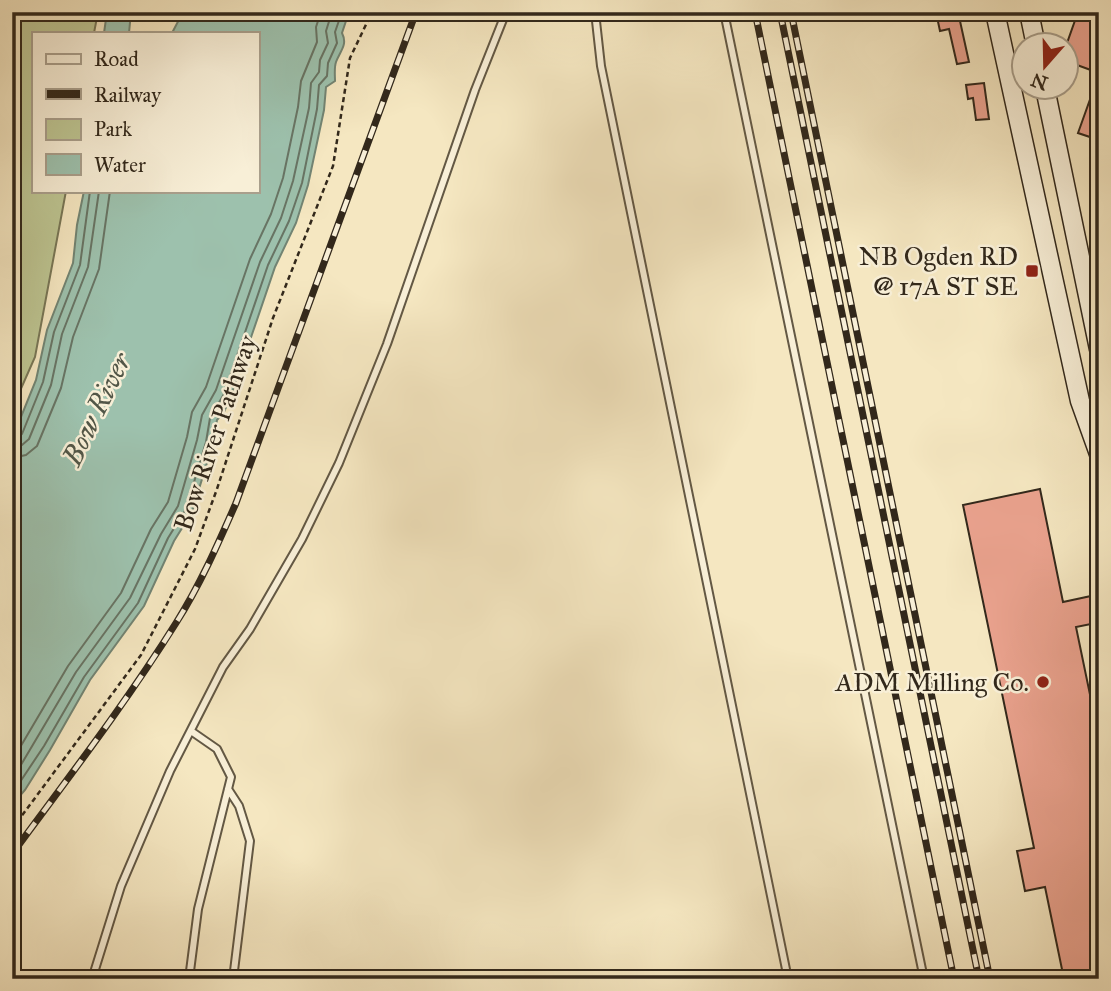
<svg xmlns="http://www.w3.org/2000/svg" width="1111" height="991" font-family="'IM FELL Great Primer',serif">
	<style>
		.green { fill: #bdc592; stroke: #787656; stroke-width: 2 }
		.water { fill: #9dc1ad; stroke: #728473; stroke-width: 2 }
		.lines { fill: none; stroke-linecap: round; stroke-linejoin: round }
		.shore { stroke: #687464; stroke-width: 2 }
		.building { fill: #eaa28e; stroke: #32281b; stroke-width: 2 }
		.lane-casing { stroke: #635844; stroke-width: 10 }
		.secondary-casing { stroke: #32281b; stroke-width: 21 }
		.path { stroke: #32281b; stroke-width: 2.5; stroke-dasharray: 5 3.5; stroke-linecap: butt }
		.lane { stroke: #f8efd7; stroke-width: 6 }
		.secondary { stroke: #f8efd7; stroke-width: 18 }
		.rail-casing { stroke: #32281b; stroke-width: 7 }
		.rail { stroke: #f8efd7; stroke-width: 4.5; stroke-dasharray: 13; stroke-linecap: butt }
		.poi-dot { fill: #8f2418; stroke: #f8efd7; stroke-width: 2.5 }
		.labels { text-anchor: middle; stroke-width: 5; stroke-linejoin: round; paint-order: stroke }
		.poi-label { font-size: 26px; fill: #32281b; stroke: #f8efd7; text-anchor: end }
		.street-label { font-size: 26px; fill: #32281b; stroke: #f8efd7 }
		.water-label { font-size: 28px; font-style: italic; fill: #525647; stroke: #f8efd7 }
	</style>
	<rect width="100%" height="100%" fill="#f5e7c1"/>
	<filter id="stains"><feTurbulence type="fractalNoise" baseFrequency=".00286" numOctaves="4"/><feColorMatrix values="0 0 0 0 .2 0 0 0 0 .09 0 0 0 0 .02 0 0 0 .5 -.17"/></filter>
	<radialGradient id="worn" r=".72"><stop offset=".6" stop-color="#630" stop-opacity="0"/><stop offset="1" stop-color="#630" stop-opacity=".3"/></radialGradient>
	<!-- green -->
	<path class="green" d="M12 12H98L94 33H33V191H66L35 357 12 409Z"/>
	<!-- water -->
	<path class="water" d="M107 12H131L129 33H104Z
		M183 12H349L342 33C348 45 340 51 336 62 334 68 335 75 335 81L326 87 324 110 308 185 296 223 275 267 231 396 224 412 217 420 213 443 192 512 174 541 144 606 90 680 50 750 25 790 12 805V439L36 380 47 330 73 263 77 225 84 191H257V33H172Z"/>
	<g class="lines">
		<!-- shore -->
		<path class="shore" d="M12 438 22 434 43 382 54 332 80 265 90 191
			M12 447 22 445 29 439 51 385 62 334 88 267 99 191
			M12 458 26 455 37 446 61 388 73 337 99 269 110 191
			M12 761 68 666 121 593 151 529 168 502 187 437 192 412 206 387 250 259 271 214 283 178 298 107 301 81 317 42 316 27 321 12
			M12 780 76 672 130 598 161 534 178 506 197 440 202 415 216 390 260 262 281 218 293 181 309 108 311 83 319 72 320 60 328 43 326 31 332 12
			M12 794 44 746 84 677 138 603 168 538 186 509 206 442 210 418 224 394 268 265 289 221 302 183 317 109 319 85 327 76 328 63 337 43 335 32 342 12"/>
	</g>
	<!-- building -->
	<path class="building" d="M958 12 969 62 957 64 949 29 940 31 937 17Z
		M1078 12H1099V73L1066 61V46Z
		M1097 80 1099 81V140L1078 133Z
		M984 83 989 119 976 120 973 98 968 99 966 85Z
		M1040 489 1063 602 1091 596 1096 623 1076 627 1099 738V979H1064L1045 887 1025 891 1017 851 1034 848 963 505Z"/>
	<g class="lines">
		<!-- lane casing -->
		<g class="lane-casing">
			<path id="lane" d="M595 12 601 66 788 979
				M724 12 924 979
				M228 789 239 806 250 841 233 979
				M92 979 121 886 170 771 223 667 250 629 302 539 339 463 387 344 475 90 506 12
				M189 979 198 909 231 777 217 749 191 731"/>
		</g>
		<!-- secondary casing -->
		<g class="secondary-casing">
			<path id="secondary" d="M995 12 1080 401 1099 454
				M1029 12 1036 46
				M1045 88 1099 349"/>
		</g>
		<!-- path -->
		<path class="path" d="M12 829 141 655 195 549 217 489 273 318 333 166 350 58 372 12"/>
		<!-- lane -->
		<use href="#lane" class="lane"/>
		<!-- secondary -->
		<use href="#secondary" class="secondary"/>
		<!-- rail casing -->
		<g class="rail-casing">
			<path id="rail" d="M755 12 954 979
				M780 12 979 979
				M791 12 990 979
				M12 854C68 778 126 703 176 623 200 585 218 544 236 503L416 12"/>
		</g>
		<!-- rail -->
		<use href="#rail" class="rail"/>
	</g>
	<!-- markers -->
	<g class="poi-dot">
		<rect x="1025" y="264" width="14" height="14" rx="3.5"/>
		<circle cx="1043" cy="682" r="7"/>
	</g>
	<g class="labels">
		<!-- poi labels -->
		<g class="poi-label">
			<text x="1018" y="265">NB Ogden RD<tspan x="1018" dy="30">@ 17A ST SE</tspan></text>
			<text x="1029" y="691">ADM Milling Co.</text>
		</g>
		<!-- street labels -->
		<g class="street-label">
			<text transform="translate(215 433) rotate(-71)" y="9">Bow River Pathway</text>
		</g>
		<!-- water labels -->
		<g class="water-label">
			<text transform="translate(96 409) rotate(-64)" y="10">Bow River</text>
		</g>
	</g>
	<!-- margin -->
	<rect width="1111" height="991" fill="none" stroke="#f5e7c1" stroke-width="42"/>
	<rect x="14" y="14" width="1083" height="963" fill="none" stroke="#32281b" stroke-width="3.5"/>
	<rect x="21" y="21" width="1069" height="949" fill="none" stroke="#32281b" stroke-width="2"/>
	<!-- legend -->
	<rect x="32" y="32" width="228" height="161" fill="#f8efd7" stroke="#a99f8c" stroke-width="2"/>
	<rect x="46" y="54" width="35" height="10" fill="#f8efd7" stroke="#a99f8c" stroke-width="2"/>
	<text x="94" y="66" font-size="21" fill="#32281b">Road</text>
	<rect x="46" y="89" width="35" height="10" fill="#32281b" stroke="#a99f8c" stroke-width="2"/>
	<text x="94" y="102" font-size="21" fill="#32281b">Railway</text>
	<rect x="46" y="119" width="35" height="21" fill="#bdc592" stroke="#a99f8c" stroke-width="2"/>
	<text x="94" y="136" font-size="21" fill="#32281b">Park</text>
	<rect x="46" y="154" width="35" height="21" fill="#9dc1ad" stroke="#a99f8c" stroke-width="2"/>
	<text x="94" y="172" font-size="21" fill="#32281b">Water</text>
	<!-- north arrow -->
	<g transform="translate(1045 66) rotate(200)"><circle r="33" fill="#f8efd7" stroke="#a99f8c" stroke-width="2"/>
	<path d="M0-5L12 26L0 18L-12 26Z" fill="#8f2418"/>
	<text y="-10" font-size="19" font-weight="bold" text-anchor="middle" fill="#32281b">N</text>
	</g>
	<rect width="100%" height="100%" filter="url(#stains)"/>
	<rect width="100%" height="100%" fill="url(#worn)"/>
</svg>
